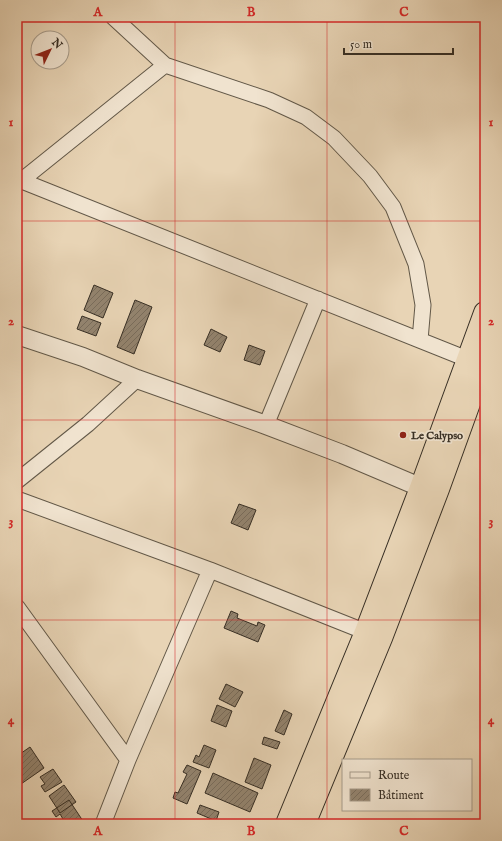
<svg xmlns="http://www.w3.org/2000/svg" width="502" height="841" font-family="'IM FELL English',serif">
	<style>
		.building { fill: url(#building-hatch); stroke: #362e24 }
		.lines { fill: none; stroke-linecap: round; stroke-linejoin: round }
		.minor-casing { stroke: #625848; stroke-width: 17 }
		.tertiary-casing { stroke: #625848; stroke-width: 20 }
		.trunk-casing { stroke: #362e24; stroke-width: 24 }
		.minor { stroke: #f0e3cf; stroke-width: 15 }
		.tertiary { stroke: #f0e3cf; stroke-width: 18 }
		.trunk { stroke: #e8d4b5; stroke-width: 22 }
		.grid { fill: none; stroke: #d62828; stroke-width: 1; stroke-opacity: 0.55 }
		.poi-dot { fill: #8f2418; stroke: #f0e3cf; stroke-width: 1.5 }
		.labels { text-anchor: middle; stroke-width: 3.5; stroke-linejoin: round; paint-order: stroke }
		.poi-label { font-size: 11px; font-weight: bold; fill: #362e24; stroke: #f0e3cf; text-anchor: start }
		.neatline { fill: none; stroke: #d62828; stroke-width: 1.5 }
		.grid-label { font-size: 13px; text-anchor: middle; font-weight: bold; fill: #d62828 }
	</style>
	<defs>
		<pattern id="building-hatch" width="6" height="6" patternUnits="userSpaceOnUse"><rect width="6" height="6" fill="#93846f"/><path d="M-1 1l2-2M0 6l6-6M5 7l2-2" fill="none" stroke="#796c5b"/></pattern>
	</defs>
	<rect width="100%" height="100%" fill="#e8d4b5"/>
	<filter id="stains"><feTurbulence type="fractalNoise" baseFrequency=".005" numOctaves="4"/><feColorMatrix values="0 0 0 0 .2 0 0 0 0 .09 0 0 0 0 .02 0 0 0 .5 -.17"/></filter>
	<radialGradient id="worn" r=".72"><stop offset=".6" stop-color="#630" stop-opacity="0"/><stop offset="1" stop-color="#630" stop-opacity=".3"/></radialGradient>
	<!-- building -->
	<path class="building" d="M94 285 113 293 103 318 84 310Z
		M135 300 152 307 134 354 117 347Z
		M82 316 101 323 96 336 77 329Z
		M211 329 227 337 220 352 204 345Z
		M249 345 265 351 260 365 244 360Z
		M239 504 256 510 248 530 231 523Z
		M231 611 238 614 237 618 257 626 258 622 265 625 258 642 224 628Z
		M226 684 243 692 235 707 219 699Z
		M217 705 232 711 226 727 211 721Z
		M284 710 292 714 284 735 275 731Z
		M264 737 280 742 277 749 262 744Z
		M204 745 216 750 209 768 193 762 196 755 199 757Z
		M30 747 44 768 21 784 17 778V756Z
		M254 758 271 765 262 789 245 782Z
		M187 765 201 771 187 804 173 798 175 792 178 793 187 774 183 772Z
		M53 769 62 782 45 792 41 786 45 784 40 777Z
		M213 773 258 793 250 812 205 793Z
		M64 785 76 802 60 813 49 796Z
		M69 800 85 824H66L60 814 56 817 52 811Z
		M200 805 219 812 216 821 197 813Z"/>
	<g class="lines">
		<!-- minor casing -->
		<g class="minor-casing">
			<path id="minor" d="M113 17 165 65 269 100 306 117 334 138 370 176 393 207 416 264 423 305 420 340
				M22 181 467 359
				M17 184 165 65
				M266 425 318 299
				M17 481 88 424 137 379
				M17 499 210 570 366 632
				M17 607 128 760
				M103 824 128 760 210 570"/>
		</g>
		<!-- tertiary casing -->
		<g class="tertiary-casing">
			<path id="tertiary" d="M17 335 83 357 137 379 266 425 342 454 434 493"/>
		</g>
		<!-- trunk casing -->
		<g class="trunk-casing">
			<path id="trunk" d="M287 824 366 632 421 488 485 313
				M304 824 381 638 438 489 485 359"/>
		</g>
		<!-- minor -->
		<use href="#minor" class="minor"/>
		<!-- tertiary -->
		<use href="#tertiary" class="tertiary"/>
		<!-- trunk -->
		<use href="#trunk" class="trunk"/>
	</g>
	<!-- grid -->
	<path class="grid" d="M175 17V824M327 17V824M17 221H485M17 420H485M17 620H485"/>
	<!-- markers -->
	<circle class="poi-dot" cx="403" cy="435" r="4"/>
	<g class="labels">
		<!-- poi labels -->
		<g class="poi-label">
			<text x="411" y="439">Le Calypso</text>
		</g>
	</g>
	<!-- margin -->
	<rect width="502" height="841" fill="none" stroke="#e8d4b5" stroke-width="44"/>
	<!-- legend -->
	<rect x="342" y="759" width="130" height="52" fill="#f0e3cf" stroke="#a69b8b"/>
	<rect x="350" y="772" width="20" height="6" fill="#f0e3cf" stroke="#a69b8b"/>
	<text x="378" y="779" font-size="12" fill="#362e24">Route</text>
	<rect x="350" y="789" width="20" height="12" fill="url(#building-hatch)" stroke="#a69b8b"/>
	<text x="378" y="799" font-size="12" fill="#362e24">Bâtiment</text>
	<!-- north arrow -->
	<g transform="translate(50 50) rotate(47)"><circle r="19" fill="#f0e3cf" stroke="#a69b8b"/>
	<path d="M0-3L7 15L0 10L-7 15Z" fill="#8f2418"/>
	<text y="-6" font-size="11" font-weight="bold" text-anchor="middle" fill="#362e24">N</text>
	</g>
	<!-- scale -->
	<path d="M344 48v6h109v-6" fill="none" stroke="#362e24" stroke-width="2"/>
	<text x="350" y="48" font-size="12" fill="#362e24" stroke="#f0e3cf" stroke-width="3" paint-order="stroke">50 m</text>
	<rect x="22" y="22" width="458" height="797" class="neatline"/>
	<g class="grid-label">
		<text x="98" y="16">A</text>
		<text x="251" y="16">B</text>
		<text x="404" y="16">C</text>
		<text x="11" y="126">1</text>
		<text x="491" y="126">1</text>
		<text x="11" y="325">2</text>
		<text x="491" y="325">2</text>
		<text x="11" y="525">3</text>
		<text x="491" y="525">3</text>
		<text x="11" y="724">4</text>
		<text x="491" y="724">4</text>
		<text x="98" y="835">A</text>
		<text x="251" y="835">B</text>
		<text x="404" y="835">C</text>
	</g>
	<rect width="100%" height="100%" filter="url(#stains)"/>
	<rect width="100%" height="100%" fill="url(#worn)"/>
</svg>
